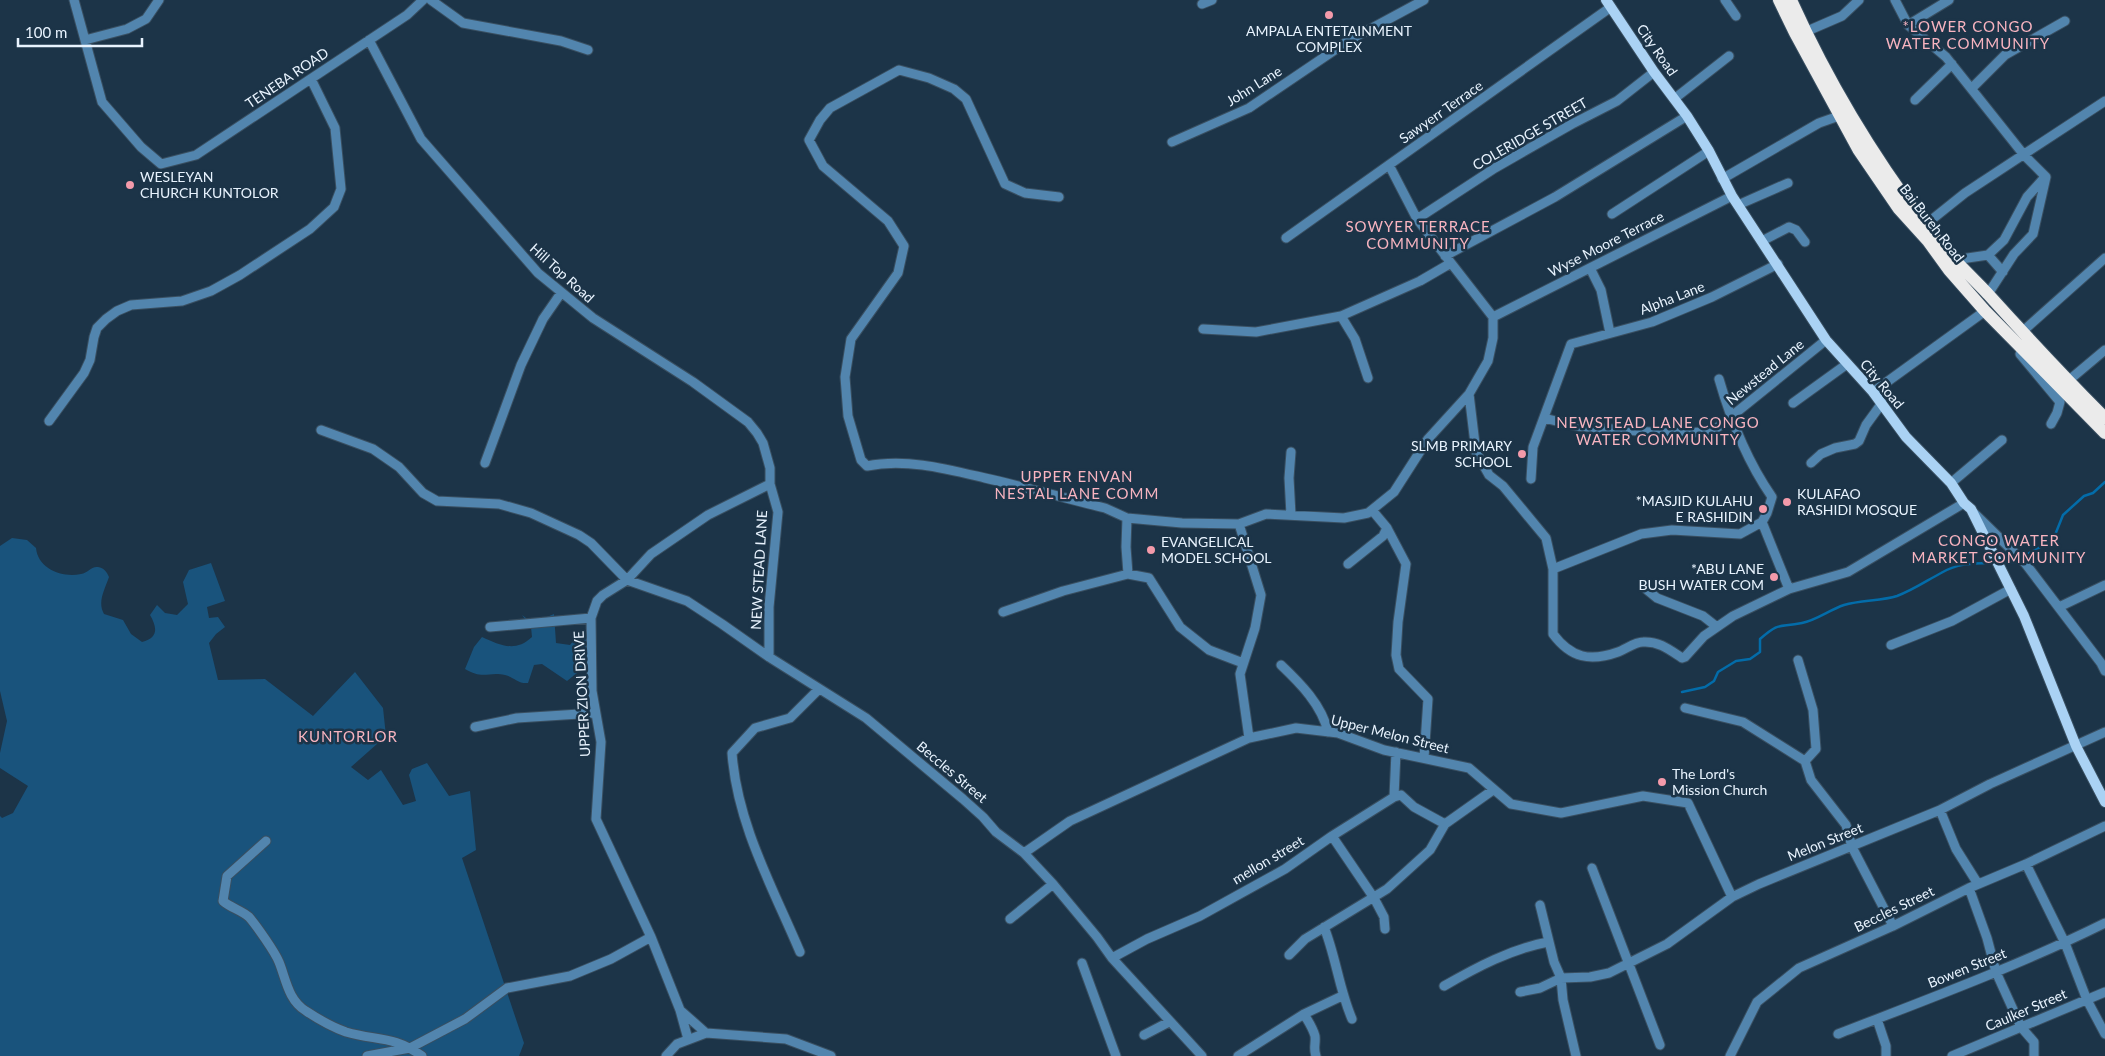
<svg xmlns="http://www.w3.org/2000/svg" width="2105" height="1056" font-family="Lato,sans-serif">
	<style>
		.green { fill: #19537c }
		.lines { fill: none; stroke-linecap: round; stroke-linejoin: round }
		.stream { stroke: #036ca9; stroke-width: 2.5 }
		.minor-casing { stroke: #394f61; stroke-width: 11 }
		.major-casing { stroke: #394f61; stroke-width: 12 }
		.highway-casing { stroke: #394f61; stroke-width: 14 }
		.minor { stroke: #5285ae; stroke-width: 9 }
		.major { stroke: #aad2f4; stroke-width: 10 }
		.highway { stroke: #ebebeb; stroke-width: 12 }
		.poi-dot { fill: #f39aaa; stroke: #1c3448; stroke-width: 2 }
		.labels { text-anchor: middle; stroke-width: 5; stroke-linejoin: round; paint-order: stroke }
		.poi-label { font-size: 14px; fill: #e8f3fe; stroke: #1c3448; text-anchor: start }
		.street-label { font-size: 14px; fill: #e8f3fe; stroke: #1c3448 }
		.neighbourhood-label { font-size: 15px; letter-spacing: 1px; fill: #f8b4c0; stroke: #1c3448 }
	</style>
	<rect width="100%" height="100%" fill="#1c3448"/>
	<!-- green -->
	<path class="green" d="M12 538 27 540 36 548C38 569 62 578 81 574 88 573 91 566 98 567 104 568 107 572 109 577 105 589 97 602 104 614L123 620 131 634 142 642C159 638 157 627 150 615L157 605 165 613 177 615 188 604 183 582 189 570 211 563 225 601 207 607 209 618 218 617 225 627 216 634 209 643 218 680 265 679 313 716 355 672 383 708 386 736 351 767 368 780 381 770 403 805 416 801 409 775 412 769 427 763 449 796 470 791 476 850 462 858 524 1043 519 1056H0V816L2 818 13 813 28 786 0 768V753L7 721 0 691V546Z
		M554 614 556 643 570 645 580 633 586 640 587 665 567 681 542 664 534 665 528 683C518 684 514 677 505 675 489 671 483 680 465 669L474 647 482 637C500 645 515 653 532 637L531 627 522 615 530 621 542 619Z"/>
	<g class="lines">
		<!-- stream -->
		<path class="stream" d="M2024 556 2053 540 2063 515 2084 496 2093 493 2105 482
			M2001 562H2017
			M1682 692 1705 687 1714 681 1718 672 1736 661 1750 659 1760 652V639C1781 621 1778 628 1802 623 1817 620 1829 610 1844 605 1861 600 1882 601 1897 596 1913 590 1926 581 1941 573 1956 564 1972 563 1989 563"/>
		<!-- minor casing -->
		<g class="minor-casing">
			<path id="minor" d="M74 0 102 102 141 147 161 164 196 155 407 15 423 0
				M431 0 463 23 561 41 588 50
				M1725 0 1736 16
				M1895 0 1908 25 1946 57 2024 155 2046 177 2033 234 2014 254 1988 294
				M1202 4 1212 0
				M1908 25 1949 0
				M1805 32 1842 16 1859 0
				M85 40 127 29 146 19 159 0
				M369 40 421 139 538 273 593 318 693 382 748 422 757 433 763 443 770 468V484L778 512 769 607V657
				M1972 88 2005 55 2065 21
				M1674 99 1729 56
				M1915 100 1952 64
				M1172 142 1249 108 1348 41 1424 0
				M1722 179 1819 123 1839 116
				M1059 197 1025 193 1005 184 966 99 954 89 929 78 899 70 830 108 820 120 809 140 823 166 888 221 904 246 898 273 851 339 845 377 848 416 861 460 867 466C906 458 947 469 985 478 1025 487 1065 498 1105 508L1127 518 1182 523 1239 524 1266 514 1344 518 1368 513 1394 492 1428 439 1469 394 1488 361 1493 338V317L1451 263
				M1738 205 1788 183
				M1612 214 1709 151
				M1417 219 1495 168 1572 124 1617 101 1654 72
				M1925 225 1965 193 2105 101
				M1286 238 1611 7
				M1762 241 1789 227 1796 230 1805 242
				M1988 255 2004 240 2027 197 2045 177
				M1445 256 1555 197 1687 116
				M1954 260 1988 255 2003 272
				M1590 268 1601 290 1610 333
				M1341 316 1355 339 1368 378
				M1493 317 1732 196
				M1203 329 1256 332 1341 316 1420 281 1451 263 1417 219 1389 165
				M2023 331 2105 258
				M2020 354 2060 402 2057 413 2051 424
				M2068 381 2105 350
				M1873 392 1985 311
				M1469 394 1476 452 1489 475 1503 486 1546 538 1553 569V634C1571 658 1590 662 1618 652 1626 649 1635 642 1643 642 1659 641 1670 650 1682 658L1685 657 1704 636 1733 616 1789 589 1848 572 1964 503
				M1793 403 1847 364
				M1544 418 1576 426 1662 433 1712 432 1826 340
				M49 421 84 373 90 360 94 337 97 328 106 319 117 311 131 305 182 301 211 291 240 275 310 229 334 207 341 189 335 128 311 79
				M321 430 373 449 399 467 423 493 437 501 499 504 531 513 579 535 591 543 627 580 687 601 722 624 769 657 866 718 963 799 983 817 996 832 1024 853 1053 884 1097 937 1112 958 1202 1056
				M1291 452 1289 478 1291 515
				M485 463 521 365 543 319 561 293
				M1811 463 1821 454 1835 448 1855 444 1859 441 1866 425 1882 403
				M1531 479 1533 447 1571 344 1652 322 1712 297 1778 264
				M1951 483 2002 440
				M1974 513 2025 563 2101 663 2105 671
				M1127 518 1126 547 1128 574
				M1762 522 1789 589
				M1239 524 1261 595 1255 628 1240 674 1249 738
				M1387 528 1406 564 1398 622 1396 655 1399 669 1428 699 1424 758
				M1348 564 1383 536 1387 528 1372 510
				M1553 569 1641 534 1672 530 1740 534 1762 522 1767 513 1772 497C1747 461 1731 421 1719 379
				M1646 589 1657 598 1703 616 1717 627
				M2059 607 2105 585
				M1003 612 1063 591 1128 574 1149 578 1180 627 1209 650 1243 663
				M490 627 591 618
				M1891 645 1952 621 2011 589
				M1798 660 1813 710 1816 749 1805 761
				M1281 665C1300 683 1322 705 1328 732
				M1685 708 1743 722 1805 761 1811 780 1846 825 1852 847 1893 926
				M475 727 517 718 595 713
				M1394 797 1401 795 1414 807 1445 824
				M1940 810 1956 849 1978 884
				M1332 836 1374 898 1384 917 1385 929
				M266 841 227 876 223 901C231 908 241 910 249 917 256 925 275 952 279 962 286 979 288 1000 306 1011 318 1019 332 1027 346 1032 376 1041 393 1035 422 1056
				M1024 853 1070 821 1249 738 1296 728 1338 733 1384 750 1469 768 1511 804 1561 813 1643 796 1688 803 1732 897
				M2026 864 2065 943 2087 1000 2105 1034
				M1592 868 1660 1045
				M1969 888 1987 938 1996 972 2021 1027 2034 1042V1056
				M1540 905 1554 962 1561 978 1563 1000 1576 1056
				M1010 919 1053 884
				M1324 927C1336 957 1339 989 1352 1019
				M800 952C773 888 737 824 732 753L755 728 790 718 819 689
				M1289 955 1305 939 1387 889 1430 850 1445 824 1493 790
				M1112 958 1147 939 1200 916 1285 869 1332 836 1394 797 1396 752
				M1082 963 1116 1056
				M1444 986C1477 967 1511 949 1548 942
				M1520 992 1540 988 1561 978 1590 977 1609 973 1667 944 1732 897 1759 884 1940 810 1990 784 2105 732
				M680 1010 706 1033
				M1304 1014C1308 1021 1313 1028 1315 1036 1316 1044 1313 1048 1316 1056
				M1877 1019 1886 1046V1056
				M1838 1034C1928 999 2018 966 2105 923
				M1144 1035 1169 1022
				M688 1039 680 1010 651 937 596 819 601 742 592 691 591 618 597 601 603 595 627 580 651 554 708 515 770 484
				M367 1056 410 1048 465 1019 507 988 570 976 611 959 651 937
				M666 1056 677 1044 706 1033 786 1039 831 1056
				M1238 1056 1304 1014 1342 996
				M1730 1056 1757 1002 1799 968 1893 926 1969 888 2026 864 2105 826
				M1952 1056 2105 992"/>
		</g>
		<!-- major casing -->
		<g class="major-casing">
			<path id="major" d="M1606 0 1654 72 1687 116 1709 151 1732 196 1826 340 1873 392 1906 437 1951 483 1964 503 1971 509 2024 616 2076 746 2105 802"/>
		</g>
		<!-- highway casing -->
		<g class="highway-casing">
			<path id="highway" d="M1779 0 1795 33 1858 149 1899 209 1928 241 1949 270 1985 311 2105 433
				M1791 0C1827 80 1872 155 1924 224 1943 250 1966 271 1988 294 2026 336 2065 378 2105 418"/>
		</g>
		<!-- minor -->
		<use href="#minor" class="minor"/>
		<!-- major -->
		<use href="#major" class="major"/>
		<!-- highway -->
		<use href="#highway" class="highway"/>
	</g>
	<!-- markers -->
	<g class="poi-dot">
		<circle cx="1329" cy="15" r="5"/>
		<circle cx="130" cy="185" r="5"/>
		<circle cx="1522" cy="454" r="5"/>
		<circle cx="1787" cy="502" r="5"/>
		<circle cx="1763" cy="509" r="5"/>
		<circle cx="1151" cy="550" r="5"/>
		<circle cx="1774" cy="577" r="5"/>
		<circle cx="1662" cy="782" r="5"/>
	</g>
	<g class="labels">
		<!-- poi labels -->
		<g class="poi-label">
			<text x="1329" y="36" text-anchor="middle">AMPALA ENTETAINMENT<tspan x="1329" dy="16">COMPLEX</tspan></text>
			<text x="140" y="182">WESLEYAN<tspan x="140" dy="16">CHURCH KUNTOLOR</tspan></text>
			<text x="1512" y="451" text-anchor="end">SLMB PRIMARY<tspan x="1512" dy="16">SCHOOL</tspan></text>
			<text x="1797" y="499">KULAFAO<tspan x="1797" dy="16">RASHIDI MOSQUE</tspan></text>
			<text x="1753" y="506" text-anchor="end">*MASJID KULAHU<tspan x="1753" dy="16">E RASHIDIN</tspan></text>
			<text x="1161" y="547">EVANGELICAL<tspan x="1161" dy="16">MODEL SCHOOL</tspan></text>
			<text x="1764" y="574" text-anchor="end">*ABU LANE<tspan x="1764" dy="16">BUSH WATER COM</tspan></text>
			<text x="1672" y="779">The Lord's<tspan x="1672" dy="16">Mission Church</tspan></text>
		</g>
		<!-- street labels -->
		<g class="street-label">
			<text transform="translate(1657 50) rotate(55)" y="5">City Road</text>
			<text transform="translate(287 78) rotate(-34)" y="5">TENEBA ROAD</text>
			<text transform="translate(1254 86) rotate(-32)" y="5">John Lane</text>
			<text transform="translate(1441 112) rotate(-35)" y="5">Sawyerr Terrace</text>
			<text transform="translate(1530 134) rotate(-30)" y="5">COLERIDGE STREET</text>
			<text transform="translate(1932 223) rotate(52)" y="5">Bai Bureh Road</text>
			<text transform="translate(1606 244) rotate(-27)" y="5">Wyse Moore Terrace</text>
			<text transform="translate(562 273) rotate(42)" y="5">Hill Top Road</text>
			<text transform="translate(1672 298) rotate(-21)" y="5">Alpha Lane</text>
			<text transform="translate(1765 372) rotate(-39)" y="5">Newstead Lane</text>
			<text transform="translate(1882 384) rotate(50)" y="5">City Road</text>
			<text transform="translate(759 570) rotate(-87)" y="5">NEW STEAD LANE</text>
			<text transform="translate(582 694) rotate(-93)" y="5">UPPER ZION DRIVE</text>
			<text transform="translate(1390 734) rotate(14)" y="5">Upper Melon Street</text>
			<text transform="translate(952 772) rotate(40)" y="5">Beccles Street</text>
			<text transform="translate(1825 842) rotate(-22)" y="5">Melon Street</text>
			<text transform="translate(1268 860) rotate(-31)" y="5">mellon street</text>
			<text transform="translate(1894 909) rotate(-26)" y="5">Beccles Street</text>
			<text transform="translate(1967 968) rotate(-22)" y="5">Bowen Street</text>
			<text transform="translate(2026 1010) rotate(-23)" y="5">Caulker Street</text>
		</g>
		<!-- neighbourhood labels -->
		<g class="neighbourhood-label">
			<text x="1968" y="32">*LOWER CONGO<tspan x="1968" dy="17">WATER COMMUNITY</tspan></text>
			<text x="1418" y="232">SOWYER TERRACE<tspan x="1418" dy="17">COMMUNITY</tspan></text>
			<text x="1658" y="428">NEWSTEAD LANE CONGO<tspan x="1658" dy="17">WATER COMMUNITY</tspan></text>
			<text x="1077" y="482">UPPER ENVAN<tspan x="1077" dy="17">NESTAL LANE COMM</tspan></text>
			<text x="1999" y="546">CONGO WATER<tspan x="1999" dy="17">MARKET COMMUNITY</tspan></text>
			<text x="348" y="742">KUNTORLOR</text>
		</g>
	</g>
	<!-- scale -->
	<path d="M18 38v8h124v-8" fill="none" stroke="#e8f3fe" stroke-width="2.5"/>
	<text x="25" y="38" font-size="15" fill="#e8f3fe" stroke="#1c3448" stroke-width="4" paint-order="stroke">100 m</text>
</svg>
